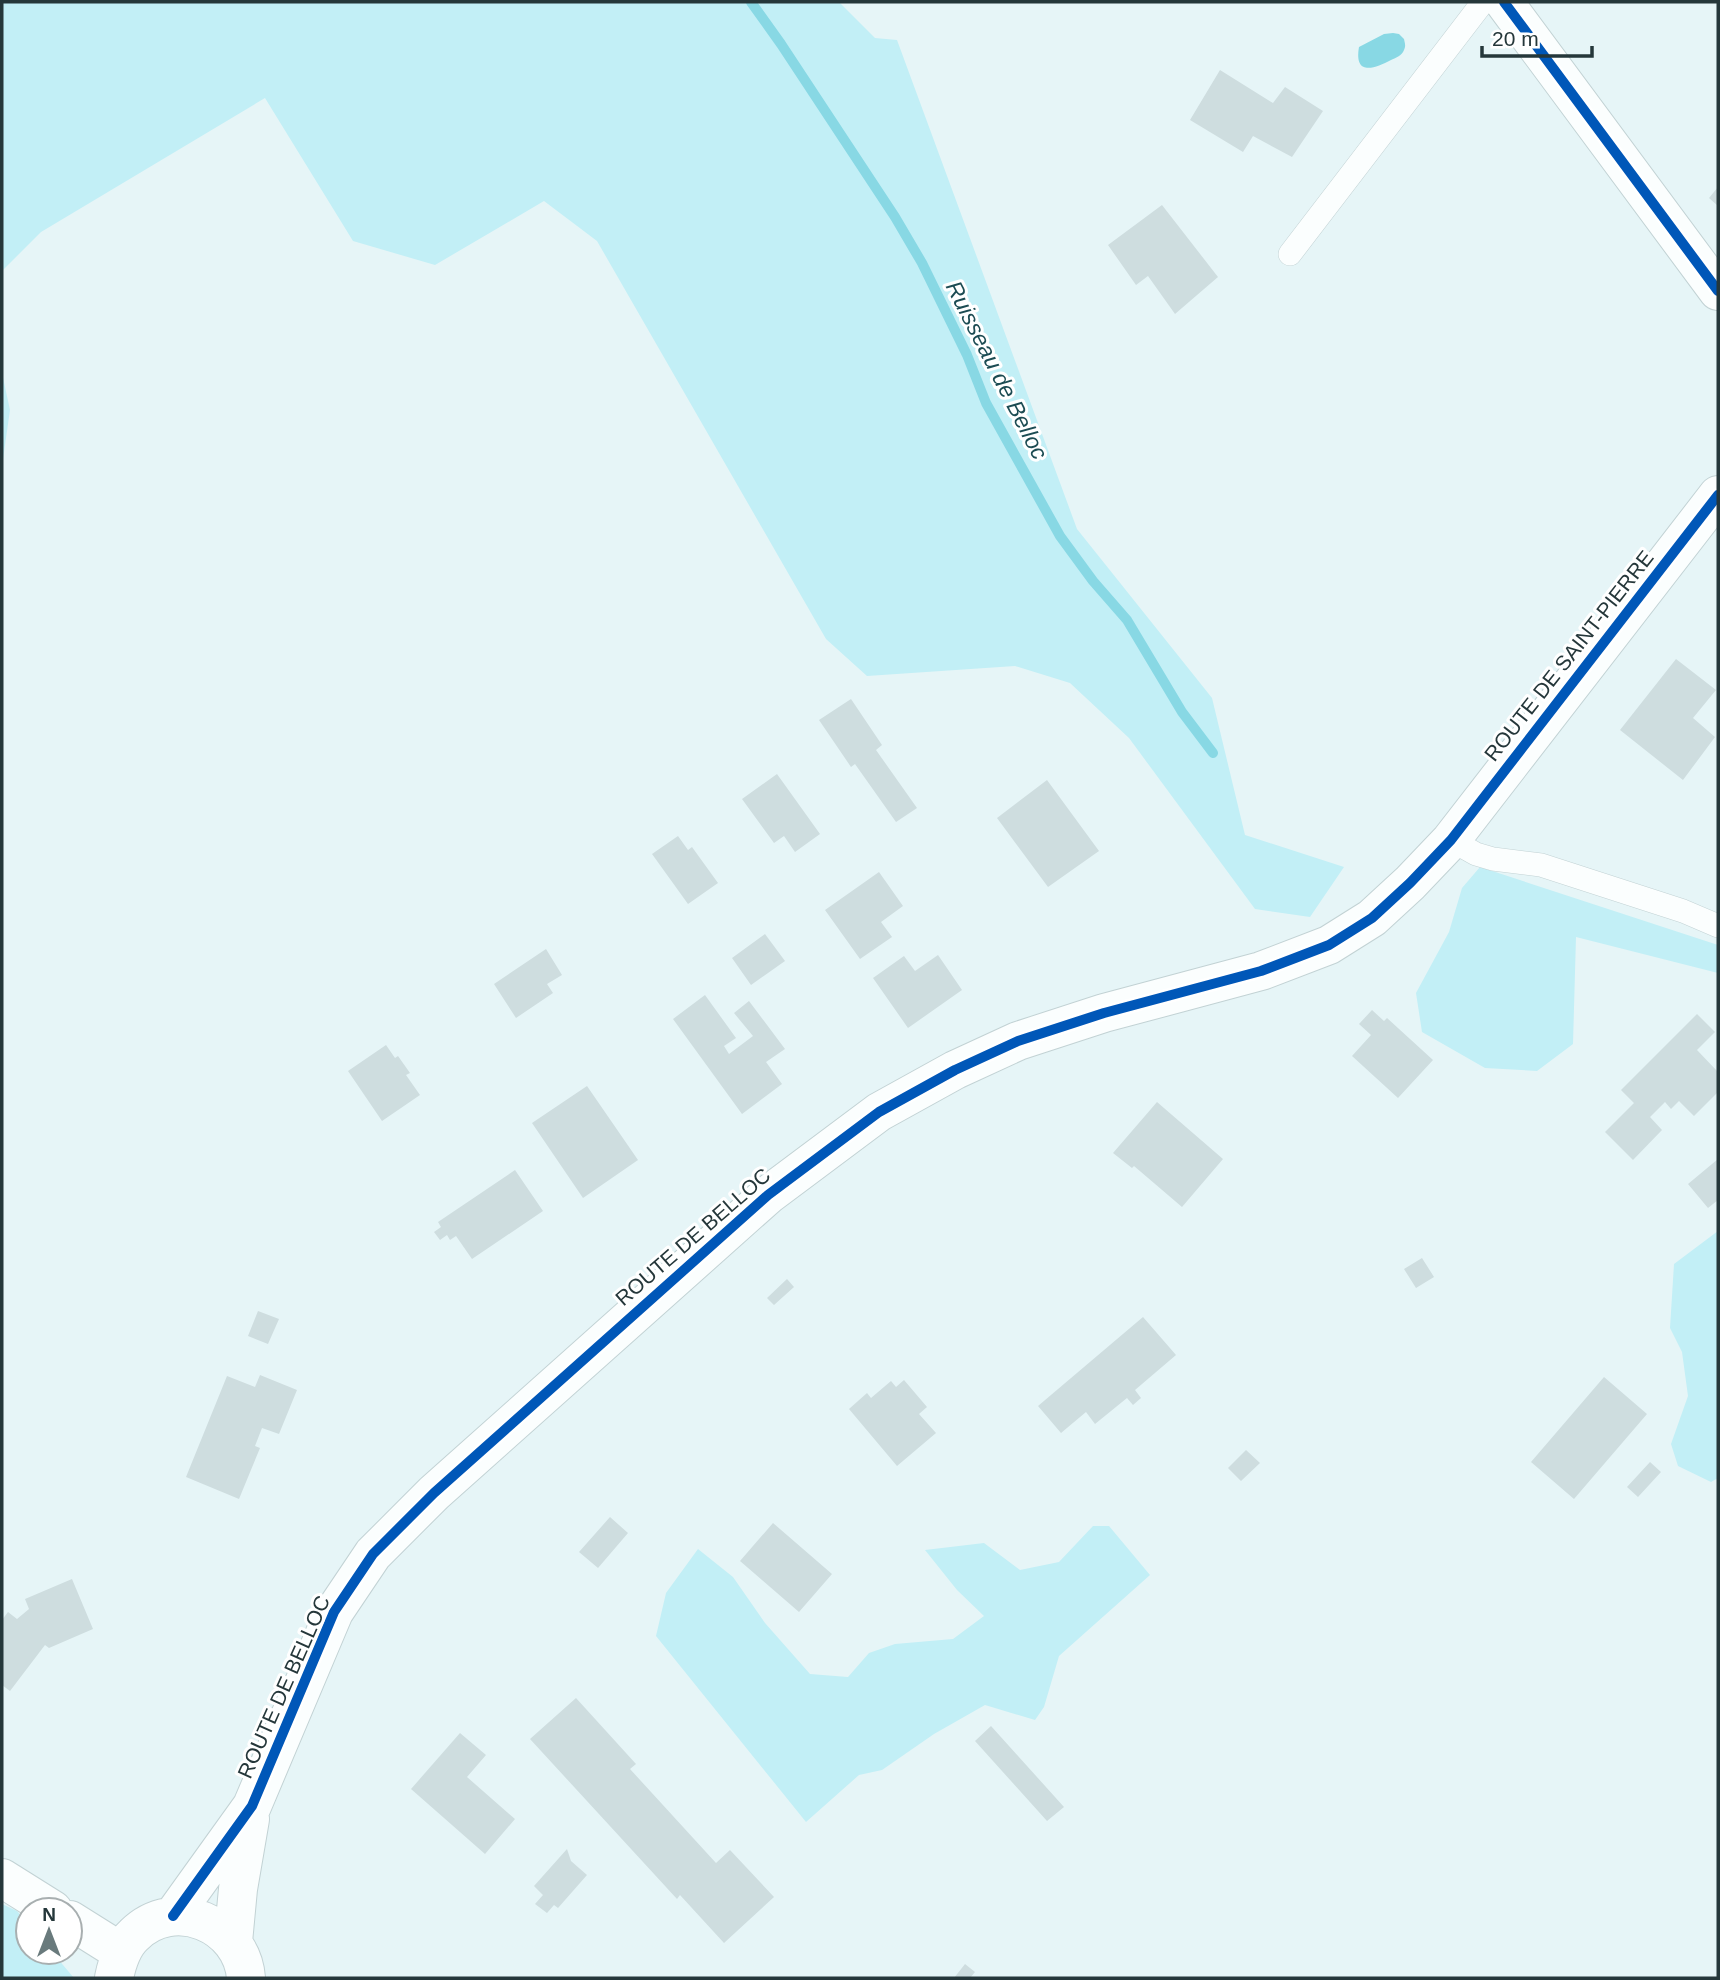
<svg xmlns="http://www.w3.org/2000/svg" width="1720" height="1980" font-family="Helvetica,sans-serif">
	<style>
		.green { fill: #c2eff6 }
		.water { fill: #88d8e4 }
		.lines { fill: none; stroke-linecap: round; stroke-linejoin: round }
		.stream { stroke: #88d8e4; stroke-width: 10 }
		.building { fill: #cedddf }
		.lane-casing { stroke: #c2d2d4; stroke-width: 24 }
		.street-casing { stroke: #c2d2d4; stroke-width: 40 }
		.secondary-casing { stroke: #c2d2d4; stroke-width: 40 }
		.lane { stroke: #fbfefe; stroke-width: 23 }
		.street { stroke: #fbfefe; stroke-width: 38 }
		.secondary { stroke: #fbfefe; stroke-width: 38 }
		.cycleway-casing { stroke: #fff; stroke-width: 15 }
		.cycleway { stroke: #0057b8; stroke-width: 10 }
		.labels { text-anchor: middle; stroke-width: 6; stroke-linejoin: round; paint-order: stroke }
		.street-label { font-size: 21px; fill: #25373a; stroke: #fff }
		.water-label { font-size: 23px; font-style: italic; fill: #1c4c53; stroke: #fff }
	</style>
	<rect width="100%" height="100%" fill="#e6f5f7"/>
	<!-- green -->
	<path class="green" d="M2 2H839L875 38 897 40 1077 529 1212 698 1245 835 1344 867 1310 917 1255 909 1129 738 1070 683 1015 666 867 676 826 639 597 241 544 201 435 265 353 241 265 98 41 232 2 271Z
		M2 373 10 410 2 466Z
		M1480 867 1718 945V973L1576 937 1573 1044 1537 1071 1485 1068 1422 1032 1416 993 1449 932 1462 888Z
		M1718 1231V1478L1711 1482 1678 1466 1671 1444 1688 1396 1682 1352 1670 1328 1674 1264Z
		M1093 1526H1109L1150 1575 1059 1656 1044 1707 1035 1720 985 1705 934 1734 882 1770 859 1775 806 1822 656 1636 666 1593 698 1549 733 1577 765 1623 810 1674 848 1677 869 1653 895 1644 953 1639 984 1616 957 1590 925 1550 984 1543 1020 1570 1059 1562Z
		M2 1904 17 1911 28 1924V1952H52L74 1978H2Z"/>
	<!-- water -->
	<path class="water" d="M1393 33 1399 34 1404 39C1405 44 1406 46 1404 50 1402 56 1395 58 1391 60 1374 69 1354 76 1359 47L1384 34Z"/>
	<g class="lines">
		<!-- stream -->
		<path class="stream" d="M751 2 781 44 895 217 922 263 967 355 986 403 1060 536 1093 581 1127 620 1182 712 1213 753"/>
	</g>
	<!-- building -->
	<path class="building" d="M1220 70 1273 103 1285 87 1323 111 1292 157 1253 136 1243 152 1190 120Z
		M1718 187V206L1709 198Z
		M1162 205 1218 277 1175 314 1148 276 1136 285 1108 245Z
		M1676 659 1716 690 1693 718 1715 737 1683 780 1620 730Z
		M851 699 882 745 876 750 917 808 896 822 855 764 851 767 819 720Z
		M777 774 820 834 795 852 784 836 774 843 742 799Z
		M1047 780 1099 851 1048 887 997 818Z
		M678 836 688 850 692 847 718 883 688 904 652 854Z
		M879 872 903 906 881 922 892 937 860 959 825 910Z
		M765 934 785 961 751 985 732 958Z
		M546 949 562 975 547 984 553 993 516 1018 494 984Z
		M938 955 962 990 908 1028 873 978 904 956 915 971Z
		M705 995 736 1038 724 1046 729 1054 753 1036 734 1013 749 1001 785 1049 766 1062 782 1084 742 1114 673 1019Z
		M1372 1010 1384 1021 1387 1018 1433 1060 1398 1098 1352 1056 1371 1035 1359 1024Z
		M1697 1014 1715 1032 1697 1050 1718 1072V1092L1694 1116 1679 1101 1671 1109 1665 1102 1650 1117 1662 1130 1633 1160 1605 1132 1634 1103 1621 1090Z
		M386 1045 395 1058 398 1056 410 1073 406 1075 420 1095 382 1121 348 1071Z
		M587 1086 638 1160 583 1198 532 1123Z
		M1157 1102 1223 1159 1182 1207 1134 1166 1132 1168 1113 1153Z
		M1718 1159V1200L1708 1208 1688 1184Z
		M515 1170 543 1211 472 1259 456 1236 450 1240 447 1235 440 1240 434 1232 441 1227 438 1222Z
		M1422 1258 1434 1277 1416 1288 1404 1269Z
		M787 1279 794 1287 774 1305 767 1298Z
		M258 1311 279 1319 268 1344 248 1336Z
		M1143 1317 1176 1355 1135 1390 1141 1398 1133 1405 1127 1398 1095 1424 1086 1412 1061 1433 1038 1406Z
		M260 1375 297 1390 279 1434 262 1428 255 1446 260 1448 239 1499 186 1477 227 1376 255 1387Z
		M1604 1377 1647 1414 1574 1499 1531 1462Z
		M904 1380 927 1407 919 1414 936 1433 897 1466 849 1409 867 1393 871 1398 891 1381 896 1387Z
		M1246 1450 1260 1463 1241 1481 1228 1468Z
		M1650 1462 1661 1472 1638 1497 1627 1487Z
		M610 1517 628 1533 598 1568 579 1552Z
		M773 1523 832 1574 799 1612 740 1561Z
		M72 1579 93 1629 49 1648 45 1645 10 1691 2 1685V1620L8 1612 17 1619 29 1609 25 1599Z
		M576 1698 636 1764 630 1769 716 1863 730 1850 774 1897 724 1943 680 1895 677 1899 530 1739Z
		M991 1726 1064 1807 1047 1821 975 1741Z
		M460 1733 486 1755 467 1777 515 1819 485 1854 411 1789Z
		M567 1849 571 1861 587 1875 558 1908 554 1905 547 1913 535 1904 543 1895 534 1886Z
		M965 1964 975 1972 970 1978H954Z"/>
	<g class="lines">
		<!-- lane casing -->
		<g class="lane-casing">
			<path id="lane" d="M1290 254 1483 2
				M1451 840 1476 854 1493 859 1541 865 1683 911 1718 926"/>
		</g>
		<!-- street casing -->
		<g class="street-casing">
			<path id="street" d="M1504 2 1718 291"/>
		</g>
		<!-- secondary casing -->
		<g class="secondary-casing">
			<path id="secondary" d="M2 1878 53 1910
				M173 1916 252 1806 334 1612 373 1554 434 1493 768 1195 879 1112 955 1070 1018 1041 1104 1013 1261 971 1329 945 1372 918 1410 883 1451 840 1718 495
				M70 1920 121 1952
				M233 1942 238 1889 250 1819
				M114 1978C117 1963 122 1946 134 1935 174 1895 242 1924 246 1978"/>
		</g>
		<!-- lane -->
		<use href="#lane" class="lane"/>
		<!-- street -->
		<use href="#street" class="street"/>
		<!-- secondary -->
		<use href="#secondary" class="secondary"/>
		<!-- cycleway casing -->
		<g class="cycleway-casing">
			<path id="cycleway" d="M1504 2 1718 291
				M173 1916 252 1806 334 1612 373 1554 434 1493 768 1195 879 1112 955 1070 1018 1041 1104 1013 1261 971 1329 945 1372 918 1410 883 1451 840 1718 495"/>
		</g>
		<!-- cycleway -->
		<use href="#cycleway" class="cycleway"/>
	</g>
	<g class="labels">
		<!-- street labels -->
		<g class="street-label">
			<text transform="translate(1569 656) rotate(-52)" y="7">ROUTE DE SAINT-PIERRE</text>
			<text transform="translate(693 1237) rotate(-41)" y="7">ROUTE DE BELLOC</text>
			<text transform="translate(284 1687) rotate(-66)" y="7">ROUTE DE BELLOC</text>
		</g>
		<!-- water labels -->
		<g class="water-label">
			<text transform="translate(997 370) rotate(63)" y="8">Ruisseau de Belloc</text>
		</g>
	</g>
	<!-- border -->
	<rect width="1720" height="1980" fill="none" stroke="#25373a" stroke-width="7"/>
	<!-- north arrow -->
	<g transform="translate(49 1931)"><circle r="33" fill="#ffffff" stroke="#a8afb0" stroke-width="2"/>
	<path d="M0-5L12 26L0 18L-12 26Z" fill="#697a7c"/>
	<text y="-10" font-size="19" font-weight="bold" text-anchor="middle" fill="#25373a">N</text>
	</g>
	<!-- scale -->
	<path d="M1482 46v10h110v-10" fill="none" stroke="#25373a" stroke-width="3.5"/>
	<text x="1492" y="46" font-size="21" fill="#25373a" stroke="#ffffff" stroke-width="5" paint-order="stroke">20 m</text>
</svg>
